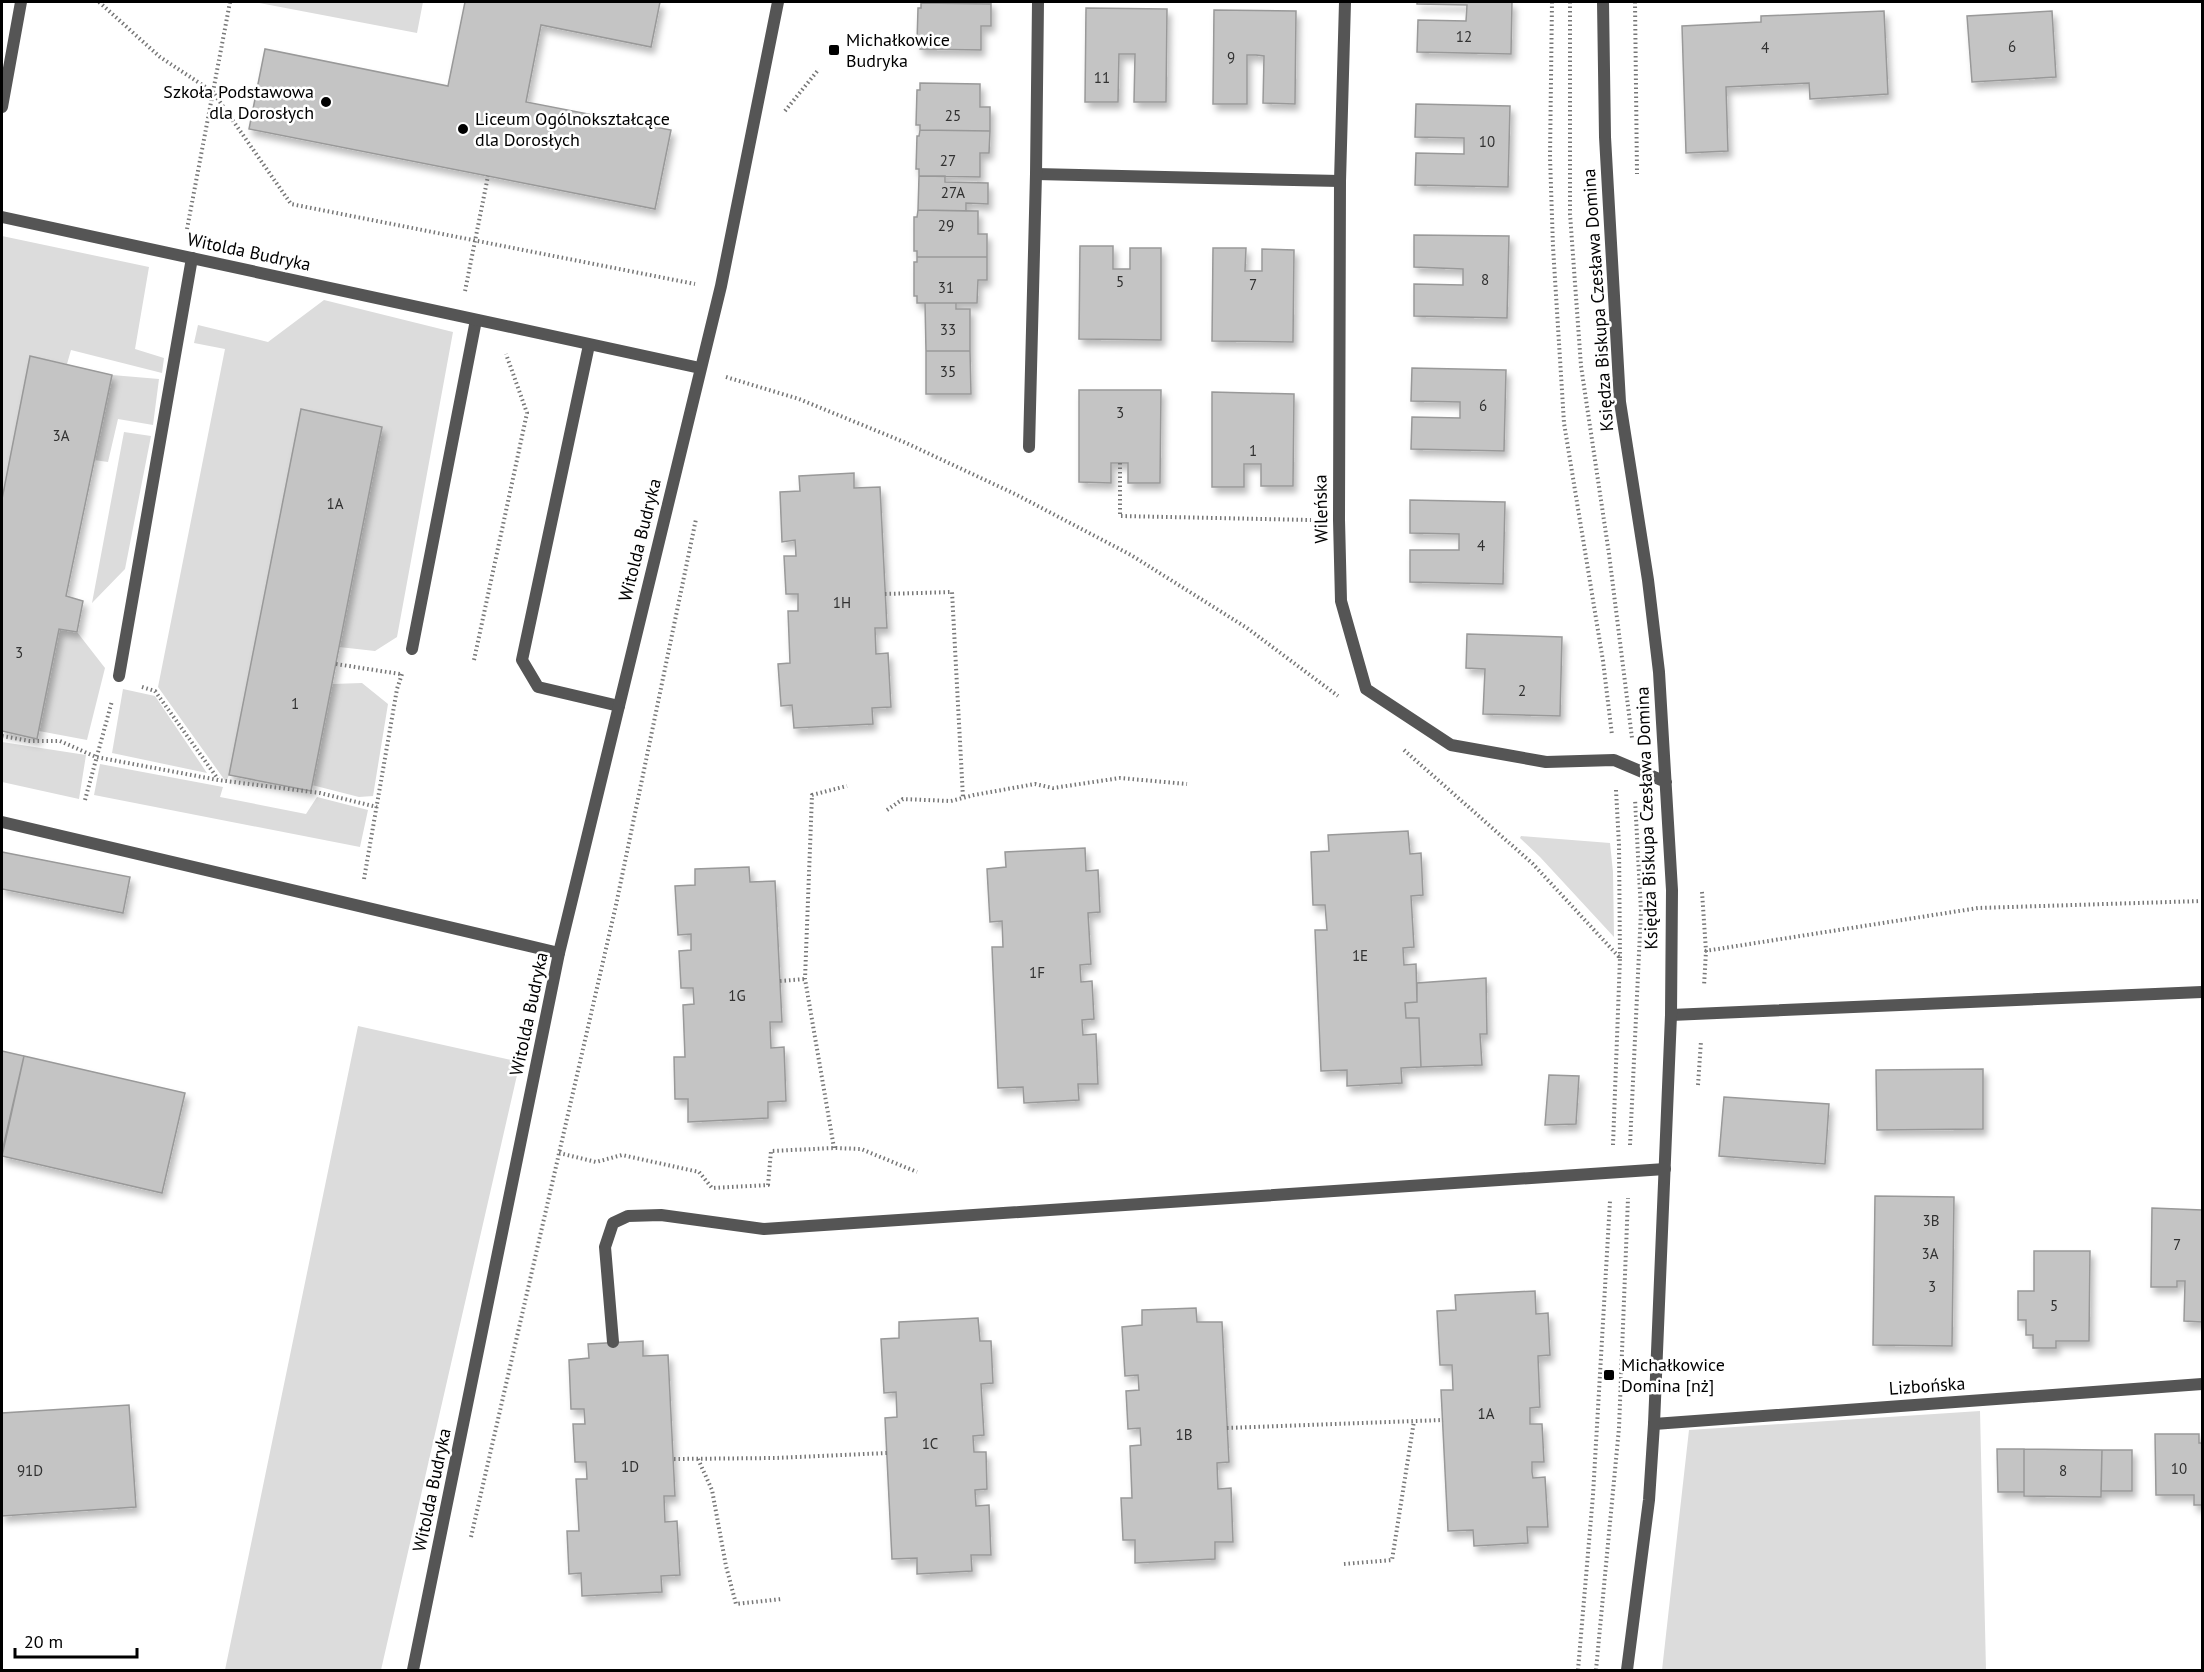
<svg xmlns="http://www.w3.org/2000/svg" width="2204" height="1672" font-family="'PT Sans',sans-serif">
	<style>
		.green { fill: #dcdcdc }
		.building { fill: #c4c4c4; stroke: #999; stroke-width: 1.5; filter: url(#shadow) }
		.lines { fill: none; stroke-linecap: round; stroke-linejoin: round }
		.path { stroke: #777; stroke-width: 4; stroke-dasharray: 1.5 3; stroke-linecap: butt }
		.service { stroke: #555; stroke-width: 12 }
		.minor { stroke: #555; stroke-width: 12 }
		.poi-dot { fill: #000; stroke: #fff; stroke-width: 2 }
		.labels { text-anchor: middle; stroke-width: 5; stroke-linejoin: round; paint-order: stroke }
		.number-label { font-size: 15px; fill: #313131 }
		.poi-label { font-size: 18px; fill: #000; stroke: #fff; text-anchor: start }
		.street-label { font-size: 18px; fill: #000; stroke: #fff }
	</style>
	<defs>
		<filter id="shadow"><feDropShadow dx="3.5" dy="6" stdDeviation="3" flood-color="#0004"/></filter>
	</defs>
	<rect width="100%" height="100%" fill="#fff"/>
	<!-- green -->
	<path class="green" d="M254 2H423L417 33Z
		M2 236 149 267 135 349 164 358 162 373 71 350 67 364 30 356 2 499Z
		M324 300 453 332 397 637 375 651 339 647 382 427 301 409 229 775 226 782 158 687 225 349 194 343 198 325 268 342Z
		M112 375 159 379 153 425 118 419 108 462 94 460Z
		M124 432 151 436 125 569 92 603Z
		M59 629 77 632 105 668 87 740 39 731Z
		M362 683 388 704 373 796 359 797 312 785 332 684Z
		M123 689 155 696 207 773 112 753Z
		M2 742 86 755 79 799 2 782Z
		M100 764 223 787 220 797 306 814 317 797 368 810 360 847 94 795Z
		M1521 836 1610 843 1613 872 1614 937 1540 857 1520 838Z
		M358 1026 520 1062 381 1670H225Z
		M1980 1411 1986 1670H1662L1689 1430Z"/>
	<!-- building -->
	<path class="building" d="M465 2H660L651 47 541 25 526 102 671 130 655 209 249 129 265 49 448 86Z
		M921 2H991V4L921 3Z
		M1417 2H1512L1511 54 1417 52 1418 20 1466 21 1467 5 1417 4Z
		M921 3 991 4V26H981V50L920 49V42H917L918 8H921Z
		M1086 8 1167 9 1166 102H1134L1135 54H1119L1118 102H1085Z
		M1214 10 1296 11 1295 104 1263 103 1264 56 1256 55H1247V104H1213Z
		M1884 11 1888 94 1810 99 1809 83 1726 87 1728 151 1686 153 1682 26 1761 22V16Z
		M2052 11 2056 77 1972 82 1967 16Z
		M920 83 980 84V107H990V131L920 130V125H916L917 90H920Z
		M1416 104 1510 106 1508 187 1415 185 1416 153 1464 154V138L1415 137Z
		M920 130 990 131 989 153H980V177L919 176V169H916L917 136H919Z
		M919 176H945V182L988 183V204L966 203V211L918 210Z
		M918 210 978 211V234H987V257H917V251H914V217H917Z
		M1414 235 1509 236 1507 318 1414 316V284L1463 285V269L1414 267Z
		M1080 246H1113V269H1130V248H1161V340L1079 339Z
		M1213 248H1246L1245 271H1262V249L1294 250 1293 342 1212 341Z
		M917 257H987V280H978L977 303H917V296H914V262H917Z
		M925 303H956V309H970V351H926Z
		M926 351H970L971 394H926Z
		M30 356 112 375 66 596 83 601 77 632 59 629 37 739 2 731V499Z
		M1412 368 1506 370 1504 451 1411 449 1412 417 1460 418V402L1411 401Z
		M1079 390H1161L1160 483H1128V463H1111V483L1079 482Z
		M1212 392 1294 394 1293 486H1261V464H1244V487H1212Z
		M301 409 382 427 311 791 229 775Z
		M854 473V488L880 487 887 628H875L876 654 888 653 891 707 872 708 873 724 794 728 792 705 781 706 778 664 790 663 788 611H798V594H786L784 556H796L795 540 782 542 780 492 800 491 799 476Z
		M1410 500 1505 502 1503 584 1410 582V550H1459V534L1410 533Z
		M1467 634 1562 637 1560 716 1483 714 1485 669 1466 668Z
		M1408 831 1410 854 1421 853 1423 895 1411 896 1414 947 1403 948 1404 965 1416 964 1417 1002 1405 1003 1406 1018H1419L1421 1067 1401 1068 1402 1083 1347 1086V1070L1321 1071 1315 930H1327L1325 905H1313L1311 852 1329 851 1328 835Z
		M1085 848 1086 871 1098 870 1100 912 1088 913 1091 964 1080 965 1081 982 1092 981 1094 1019 1082 1020 1083 1035 1096 1034 1098 1084H1078L1079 1100 1024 1103 1023 1087 998 1088 992 947H1003L1002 921 990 922 987 869 1006 867 1005 852Z
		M2 852 130 877 123 913 2 889Z
		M749 867 750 882 775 881 782 1022H770L771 1048 784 1047 786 1101 768 1102V1118L688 1122V1099H675L674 1057H685L683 1005 694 1004 693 988H681L679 951 691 950V934L678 935 675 886 695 885V869Z
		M1486 978 1487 1034H1480L1482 1065 1421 1067 1419 1018H1406L1405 1003 1417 1002V983Z
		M2 1051 24 1056 2 1152Z
		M24 1056 185 1093 162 1193 2 1156Z
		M1983 1069V1129L1877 1130 1876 1070Z
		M1549 1075 1579 1076 1576 1124 1545 1125Z
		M1724 1097 1829 1104 1825 1164 1719 1156Z
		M1875 1196 1954 1197 1952 1346 1873 1345Z
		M2152 1208 2202 1210V1322L2184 1321 2185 1281H2177V1287H2151Z
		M2034 1251H2090L2089 1341H2056V1348H2033V1335H2026V1320H2018V1291H2034Z
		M1535 1291 1536 1314 1548 1313 1550 1355 1538 1356 1540 1407 1530 1408V1424H1542L1544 1462H1532V1472L1533 1478 1545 1477 1548 1527H1527L1528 1543 1474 1546 1473 1530 1448 1531 1441 1390H1453L1452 1365H1440L1437 1311 1456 1310 1455 1295Z
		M1196 1308 1197 1322H1222L1229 1462 1217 1463 1218 1489 1231 1488 1233 1542H1215V1559L1135 1563V1540H1123L1121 1498H1132L1130 1446 1141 1445 1140 1428 1128 1429 1126 1391 1139 1390 1138 1375 1125 1376 1122 1327 1142 1325V1310Z
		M978 1318 980 1341H991L993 1383 981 1384 984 1435 973 1436 974 1452H986L987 1489 975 1490 976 1506 989 1505 991 1555H971L972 1571 917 1574V1558L892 1559 885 1418 897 1417 896 1392 884 1393 881 1339 899 1338V1322Z
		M643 1341V1356L668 1355 675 1496H664L665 1522 677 1521 680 1575 661 1576 662 1592 582 1596 581 1573 569 1574 567 1531H579L576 1479H587L586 1462H575L573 1424H585L584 1409H571L569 1360 589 1358 588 1344Z
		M129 1405 136 1507 2 1516V1413Z
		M2155 1434H2199V1443H2202V1505H2194V1495H2156Z
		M1997 1449H2024V1492H1998Z
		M2024 1449 2102 1450 2101 1497 2024 1496Z
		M2102 1450H2132V1491H2101Z"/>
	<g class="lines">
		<!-- path -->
		<path class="path" d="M99 2 160 57 213 92 291 204 695 284
			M1552 2 1550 157 1553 247 1564 423 1603 661 1612 735
			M1570 2V214L1581 366 1609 554 1632 738
			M1635 2 1637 174
			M785 111 819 69
			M187 229 230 2
			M465 291 488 176
			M726 377 799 399 904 442 1015 494 1131 555 1247 628 1338 696
			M1120 463V516L1311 520
			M885 594 952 592 963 798
			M474 660 527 413 506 354
			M336 664 400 674
			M142 687 155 691 218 779
			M2 736 30 741H60L96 757 218 780 320 793 377 807
			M1404 750 1533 864 1620 958 1613 1145
			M1616 790 1619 845 1620 958
			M85 800 112 701
			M887 810 903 799 951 801 974 795 1035 784 1053 788 1120 778 1187 784
			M364 879 397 689 402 674
			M1702 892 1706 951 1704 986
			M1705 951 1978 908 2202 901
			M780 981 805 979
			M1698 1085 1701 1041
			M1630 1145 1641 911 1635 799
			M834 1148 805 979 812 795 847 786
			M559 1153 596 1162 622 1155 699 1172 712 1188 768 1185 771 1151 834 1148 861 1149 917 1172
			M1227 1428 1443 1420
			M674 1459 775 1458 887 1453
			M698 1459 712 1490 726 1566 736 1604 782 1599
			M471 1537 616 905 696 519
			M1344 1564 1392 1560 1414 1421
			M1578 1670 1593 1495 1610 1201
			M1596 1670 1619 1428 1628 1198"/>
		<!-- service -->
		<path class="service" d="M2 107 21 2
			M1036 174 1340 181
			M589 345 522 660 538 687 619 706
			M412 649 476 320
			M119 676 192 258
			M2 822 559 953
			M1671 1015 2202 992
			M613 1342 605 1247 613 1223 628 1216 661 1215 764 1229 1665 1169
			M1654 1424 2202 1384"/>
		<!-- minor -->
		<path class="minor" d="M1345 2 1340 181 1339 520 1341 601 1366 689 1451 745 1546 762 1614 760 1666 782
			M1603 2 1605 137 1620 402 1648 580 1659 672 1672 890 1671 1015 1654 1424 1649 1500 1627 1670
			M2 217 700 368
			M1029 447 1036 174 1038 2
			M413 1670 559 953 721 286 778 2"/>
	</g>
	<!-- markers -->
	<g class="poi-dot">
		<rect x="828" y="44" width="12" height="12" rx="3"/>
		<circle cx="326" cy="102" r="6"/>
		<circle cx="463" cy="129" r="6"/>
		<rect x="1603" y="1369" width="12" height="12" rx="3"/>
	</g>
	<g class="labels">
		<!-- number labels -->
		<g class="number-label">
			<text x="1464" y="42">12</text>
			<text x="2012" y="52">6</text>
			<text x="1765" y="53">4</text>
			<text x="1231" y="63">9</text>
			<text x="1102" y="83">11</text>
			<text x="953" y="121">25</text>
			<text x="1487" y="147">10</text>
			<text x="948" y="166">27</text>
			<text x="953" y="198">27A</text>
			<text x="946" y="231">29</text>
			<text x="1485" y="285">8</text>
			<text x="1120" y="287">5</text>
			<text x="1253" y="290">7</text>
			<text x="946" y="293">31</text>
			<text x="948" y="335">33</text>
			<text x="948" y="377">35</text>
			<text x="1483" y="411">6</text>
			<text x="1120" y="418">3</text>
			<text x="61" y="441">3A</text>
			<text x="1253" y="456">1</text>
			<text x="335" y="509">1A</text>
			<text x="1481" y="551">4</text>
			<text x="842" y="608">1H</text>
			<text x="19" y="658">3</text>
			<text x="1522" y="696">2</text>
			<text x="295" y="709">1</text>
			<text x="1360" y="961">1E</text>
			<text x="1037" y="978">1F</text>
			<text x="737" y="1001">1G</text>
			<text x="1931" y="1226">3B</text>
			<text x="2177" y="1250">7</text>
			<text x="1930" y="1259">3A</text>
			<text x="1932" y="1292">3</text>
			<text x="2054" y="1311">5</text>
			<text x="1486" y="1419">1A</text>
			<text x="1184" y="1440">1B</text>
			<text x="930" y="1449">1C</text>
			<text x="630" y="1472">1D</text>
			<text x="2179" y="1474">10</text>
			<text x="30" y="1476">91D</text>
			<text x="2063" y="1476">8</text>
		</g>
		<!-- poi labels -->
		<g class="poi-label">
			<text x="846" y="46">Michałkowice<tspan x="846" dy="21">Budryka</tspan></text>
			<text x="314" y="98" text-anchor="end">Szkoła Podstawowa<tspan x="314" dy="21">dla Dorosłych</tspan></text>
			<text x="475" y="125">Liceum Ogólnokształcące<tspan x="475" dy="21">dla Dorosłych</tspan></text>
			<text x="1621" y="1371">Michałkowice<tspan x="1621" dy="21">Domina [nż]</tspan></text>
		</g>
		<!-- street labels -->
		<g class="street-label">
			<text transform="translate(249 252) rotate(12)" y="6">Witolda Budryka</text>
			<text transform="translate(1598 300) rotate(-94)" y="6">Księdza Biskupa Czesława Domina</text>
			<text transform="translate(1321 509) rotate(-91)" y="6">Wileńska</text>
			<text transform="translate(640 540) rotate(-76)" y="6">Witolda Budryka</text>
			<text transform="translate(1647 818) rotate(-92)" y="6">Księdza Biskupa Czesława Domina</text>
			<text transform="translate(529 1014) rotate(-78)" y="6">Witolda Budryka</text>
			<text transform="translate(1927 1386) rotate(-4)" y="6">Lizbońska</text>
			<text transform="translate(432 1490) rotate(-78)" y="6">Witolda Budryka</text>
		</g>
	</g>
	<!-- border -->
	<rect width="2204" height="1672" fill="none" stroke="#000000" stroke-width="6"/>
	<!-- scale -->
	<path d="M15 1648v9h122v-9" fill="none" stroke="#000000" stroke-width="3"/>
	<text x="24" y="1648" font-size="18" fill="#000000" stroke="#ffffff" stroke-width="4.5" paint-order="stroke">20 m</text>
</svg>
